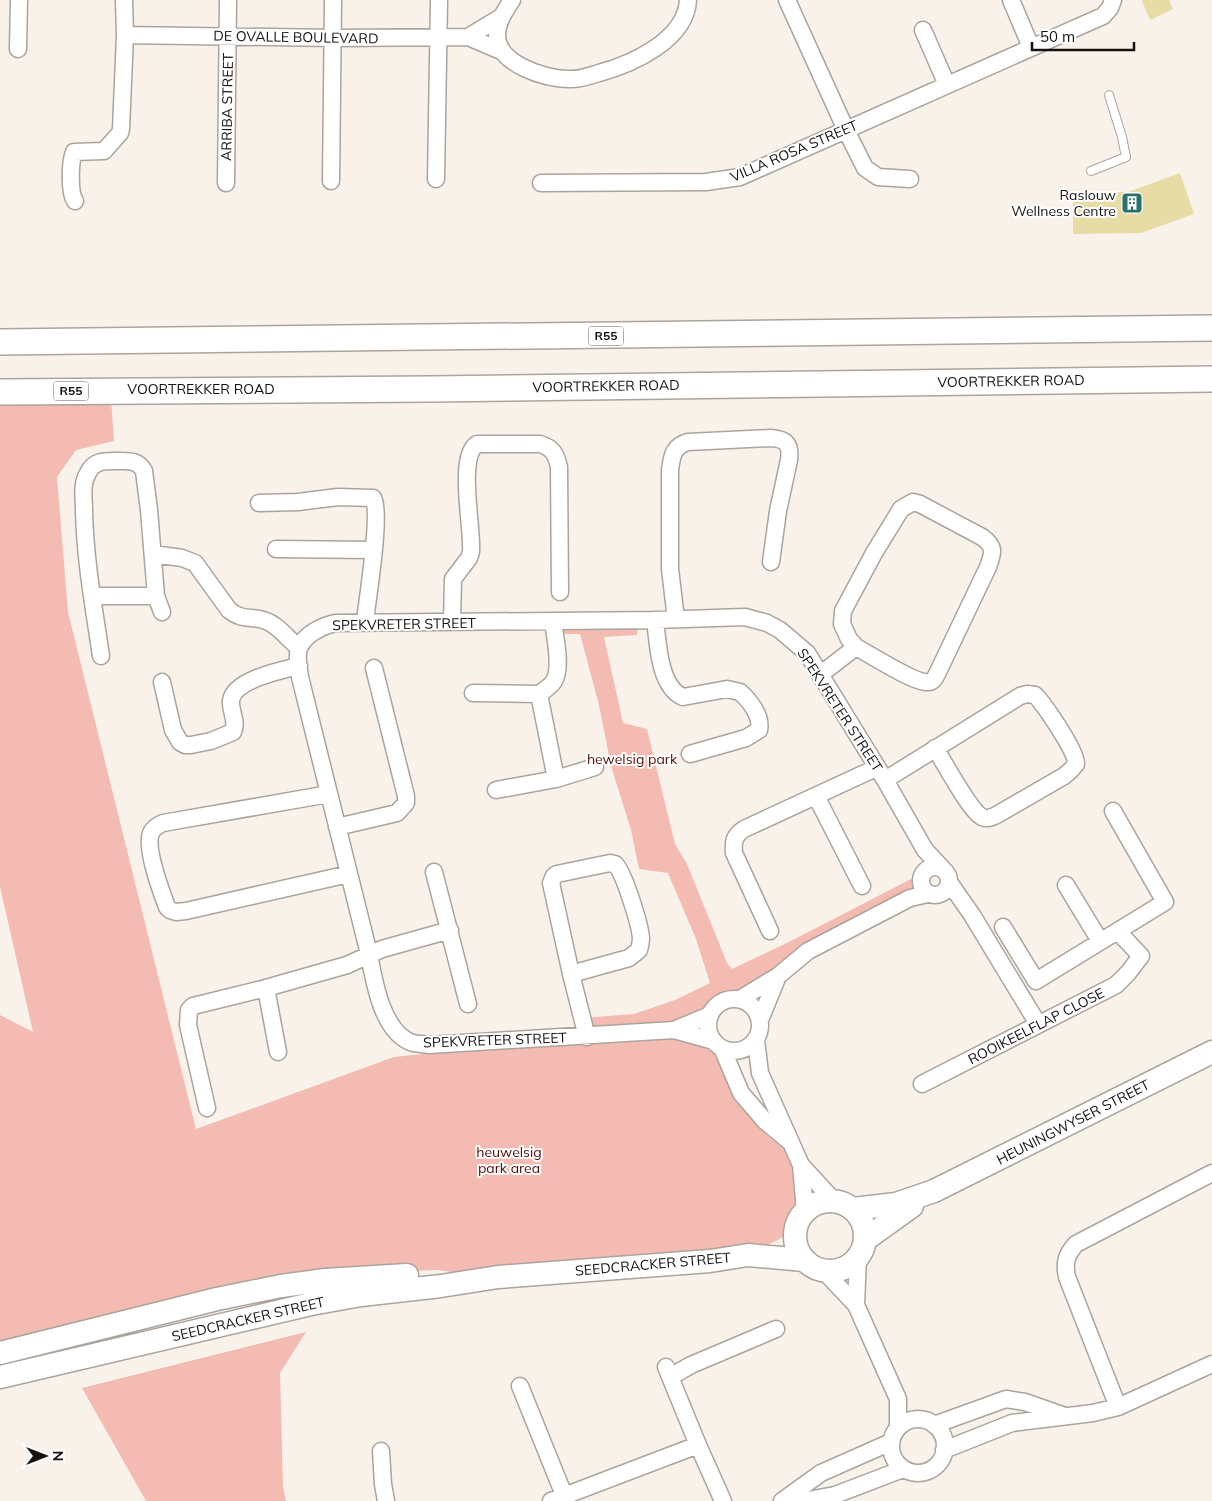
<svg xmlns="http://www.w3.org/2000/svg" width="1212" height="1501" font-family="Mulish,sans-serif">
	<style>
		.green { fill: #f3bbb2 }
		.building { fill: #e8dca6 }
		.lines { fill: none; stroke-linecap: round; stroke-linejoin: round }
		.lane-casing { stroke: #aba49c; stroke-width: 10 }
		.street-casing { stroke: #aba49c; stroke-width: 19 }
		.secondary-casing { stroke: #aba49c; stroke-width: 25 }
		.primary-casing { stroke: #aba49c; stroke-width: 28 }
		.lane { stroke: #fff; stroke-width: 8 }
		.street { stroke: #fff; stroke-width: 16 }
		.secondary { stroke: #fff; stroke-width: 22 }
		.primary { stroke: #fff; stroke-width: 25 }
		.labels { text-anchor: middle; stroke-width: 4; stroke-linejoin: round; paint-order: stroke }
		.shield { fill: #fff; stroke: #5a5957; stroke-width: 1 }
		.shield-label { font-size: 12px; font-weight: bold; fill: #14120f }
		.street-label { font-size: 14px; fill: #14120f; stroke: #fff }
		.poi-label { font-size: 14px; fill: #14120f; stroke: #fff; text-anchor: end }
		.park-label { font-size: 14px; fill: #500b07; stroke: #fff }
	</style>
	<rect width="100%" height="100%" fill="#f9f2ea"/>
	<!-- green -->
	<path class="green" d="M111 399 114 441 76 450 57 477 68 612 196 1129 394 1057 586 1037 581 1018 634 1014 675 1000 710 983 696 939 668 873 639 869 631 830 611 766 599 705 580 634H561L562 621 638 620 637 635 604 637 623 723 647 729 675 844 687 864 727 963 732 969 787 943 911 879 921 878 910 898 733 998 723 1001 710 1015 678 1028 714 1041 801 1165 791 1233 758 1250 493 1278 437 1270 330 1273 0 1351V1015L33 1032 0 887V400Z
		M306 1332 280 1373 283 1487 286 1501H146L82 1388Z"/>
	<!-- building -->
	<path class="building" d="M1143 0H1169L1173 9 1150 20 1142 1Z
		M1180 173 1194 214 1141 233 1073 234V193L1128 192Z"/>
	<g class="lines">
		<!-- lane casing -->
		<g class="lane-casing">
			<path id="lane" d="M1091 171 1126 157 1122 137 1109 95"/>
		</g>
		<!-- street casing -->
		<g class="street-casing">
			<path id="street" d="M512 0C505 11 497 22 497 35 497 64 545 79 569 79 579 80 589 76 599 73 632 64 686 40 688 0
				M787 0 846 130 865 168 878 177 910 179
				M1011 0 1031 47
				M923 30 947 85
				M125 35 334 38 468 37 501 51
				M468 37 501 17
				M18 49 19 0
				M436 179 439 0
				M331 181 333 0
				M226 183 228 0
				M541 183 706 182 740 177 1103 16 1110 8 1113 0
				M75 201C69 192 70 162 74 152L104 151 120 133 121 129 125 35 124 0
				M913 502 920 504 982 537C996 547 993 553 988 567L937 674C935 678 933 682 928 682 916 684 869 654 856 647L849 639 842 624 843 611 874 553 901 509Z
				M259 503 298 502 338 497 373 498C382 513 367 600 365 622
				M276 549 373 550
				M153 554 182 558 195 563 229 610C244 622 252 615 266 621 278 625 289 640 299 648
				M92 596H156
				M676 619 670 569V470C672 456 673 446 688 442L771 438C786 439 791 444 789 460L778 511 771 562
				M655 620C658 643 659 687 683 697L727 689 740 692C750 701 762 716 759 730L746 738 690 754
				M452 622 453 579 469 558 471 552C473 529 457 457 477 444H540C553 448 556 454 559 467L560 592
				M553 622C555 636 562 668 554 681 551 686 545 690 539 694L556 779
				M101 656C94 608 85 560 84 511 84 498 81 484 88 473 94 460 105 461 118 461 129 461 138 460 144 471L149 510 156 596 162 612
				M821 674 856 647
				M162 682 173 730 180 742 185 745H191L211 741 233 732C238 721 230 712 231 701 233 680 282 670 299 666
				M473 693 539 694
				M885 780 1020 696 1027 694 1035 695C1044 704 1077 752 1076 764L1071 770 1064 776 1000 813C995 816 988 820 982 817 970 811 944 762 935 748
				M496 790 556 779 595 767
				M329 794 163 823C158 825 154 827 151 833 145 848 161 891 167 907L170 910 176 912 186 911 349 874
				M816 796 862 886
				M337 827 397 813 406 803V796L374 668
				M921 881a14 14 0 1 1 28 0a14 14 0 1 1-28 0Z
				M434 872 468 1004
				M949 882 972 915 1038 1024
				M1066 885 1100 941
				M1003 927 1036 981 1165 902 1113 811
				M770 931 734 853C733 841 734 836 744 829L876 768
				M571 974 629 958 639 950C640 946 641 942 641 938 640 925 624 872 615 864L610 863 557 874 554 876 551 883 571 974 587 1037
				M266 988 278 1052
				M740 999 778 976 808 951 910 898 928 894
				M708 1025a26 26 0 1 1 52 0a26 26 0 1 1-52 0Z
				M710 1015 674 1030 429 1045C424 1044 418 1044 413 1043 382 1033 374 981 369 954L300 677C299 669 296 656 299 648 305 634 322 626 335 623L655 620 745 617 767 623 780 630 807 653 885 780 925 850 942 868
				M760 1020 778 976
				M674 1030 714 1041
				M756 1040 760 1073 801 1165 834 1201
				M722 1048 741 1093 765 1121 789 1141
				M922 1084 1116 985 1128 973 1141 956 1124 938 1120 931
				M207 1108 188 1025 189 1010 193 1006 266 988 347 965 382 949 450 930
				M801 1165 805 1211
				M823 1270 856 1305 898 1399V1428
				M856 1305 858 1258
				M666 1367 698 1445 723 1501
				M670 1377 691 1365 776 1329
				M520 1386 564 1495
				M1118 1407 1067 1277C1064 1263 1066 1255 1076 1244L1212 1173
				M891 1446a27 27 0 1 1 54 0a27 27 0 1 1-54 0Z
				M934 1425 1006 1399 1025 1402 1065 1416
				M944 1450 1012 1423 1093 1413 1118 1407 1212 1364
				M381 1451 383 1484 386 1501
				M551 1501 698 1445
				M782 1501 821 1473 891 1442
				M802 1501 835 1495 903 1469"/>
		</g>
		<!-- secondary casing -->
		<g class="secondary-casing">
			<path id="secondary" d="M795 1236a35 35 0 1 1 70 0a35 35 0 1 1-70 0Z
				M853 1209 896 1204 934 1191 1212 1052
				M866 1239 912 1206
				M0 1353 217 1299 281 1286 325 1280 407 1275
				M0 1377 311 1304 361 1295 441 1286 498 1277 710 1261 748 1255 804 1260"/>
		</g>
		<!-- primary casing -->
		<g class="primary-casing">
			<path id="primary" d="M0 342 1212 328
				M0 392 431 389 1212 379"/>
		</g>
		<!-- lane -->
		<use href="#lane" class="lane"/>
		<!-- street -->
		<use href="#street" class="street"/>
		<!-- secondary -->
		<use href="#secondary" class="secondary"/>
		<!-- primary -->
		<use href="#primary" class="primary"/>
	</g>
	<!-- icons -->
	<defs>
		<g id="building-square" transform="scale(1.125)"><rect x="-9" y="-9" width="18" height="18" rx="4" fill="#29716a" stroke="#fff"/><path d="M-4-6H4V6H1V3H-1V6H-4ZM-2.5-4.3h1.7v1.8h-1.7ZM.8-4.3h1.7v1.8H.8ZM-2.5-1h1.7V.8h-1.7ZM.8-1h1.7V.8H.8Z" fill="#fff"/></g>
	</defs>
	<g fill-rule="evenodd">
		<use href="#building-square" x="1132" y="203"/>
	</g>
	<g class="labels">
		<!-- shield labels -->
		<g class="shield">
			<rect x="588.5" y="326.5" width="35" height="19" rx="4"/>
			<rect x="53.5" y="381.5" width="35" height="19" rx="4"/>
		</g>
		<g class="shield-label">
			<text x="606" y="340">R55</text>
			<text x="71" y="395">R55</text>
		</g>
		<!-- street labels -->
		<g class="street-label">
			<text transform="translate(296 37) rotate(1)" y="5">DE OVALLE BOULEVARD</text>
			<text transform="translate(227 107) rotate(-89)" y="5">ARRIBA STREET</text>
			<text transform="translate(794 151) rotate(-23)" y="5">VILLA ROSA STREET</text>
			<text transform="translate(1011 381) rotate(-1)" y="5">VOORTREKKER ROAD</text>
			<text transform="translate(606 386) rotate(-1)" y="5">VOORTREKKER ROAD</text>
			<text x="201" y="394">VOORTREKKER ROAD</text>
			<text transform="translate(404 624) rotate(-1)" y="5">SPEKVRETER STREET</text>
			<text transform="translate(840 710) rotate(57)" y="5">SPEKVRETER STREET</text>
			<text transform="translate(1036 1026) rotate(-27)" y="5">ROOIKEELFLAP CLOSE</text>
			<text transform="translate(495 1040) rotate(-2)" y="5">SPEKVRETER STREET</text>
			<text transform="translate(1073 1122) rotate(-27)" y="5">HEUNINGWYSER STREET</text>
			<text transform="translate(653 1264) rotate(-5)" y="5">SEEDCRACKER STREET</text>
			<text transform="translate(248 1319) rotate(-13)" y="5">SEEDCRACKER STREET</text>
		</g>
		<!-- poi labels -->
		<g class="poi-label">
			<text x="1116" y="200">Raslouw<tspan x="1116" dy="16">Wellness Centre</tspan></text>
		</g>
		<!-- park labels -->
		<g class="park-label">
			<text x="632" y="764">hewelsig park</text>
			<text x="509" y="1157">heuwelsig<tspan x="509" dy="16">park area</tspan></text>
		</g>
	</g>
	<!-- north arrow -->
	<g transform="translate(45 1456) rotate(90)" stroke="#ffffff" stroke-width="4" paint-order="stroke">
	<path d="M0-4L9 19L0 12L-9 19Z" fill="#14120f"/>
	<text y="-8" font-size="14" font-weight="bold" text-anchor="middle" fill="#14120f">N</text>
	</g>
	<!-- scale -->
	<path d="M1032 42v8h102v-8" fill="none" stroke="#14120f" stroke-width="2.5"/>
	<text x="1040" y="42" font-size="15" fill="#14120f" stroke="#ffffff" stroke-width="4" paint-order="stroke">50 m</text>
</svg>
